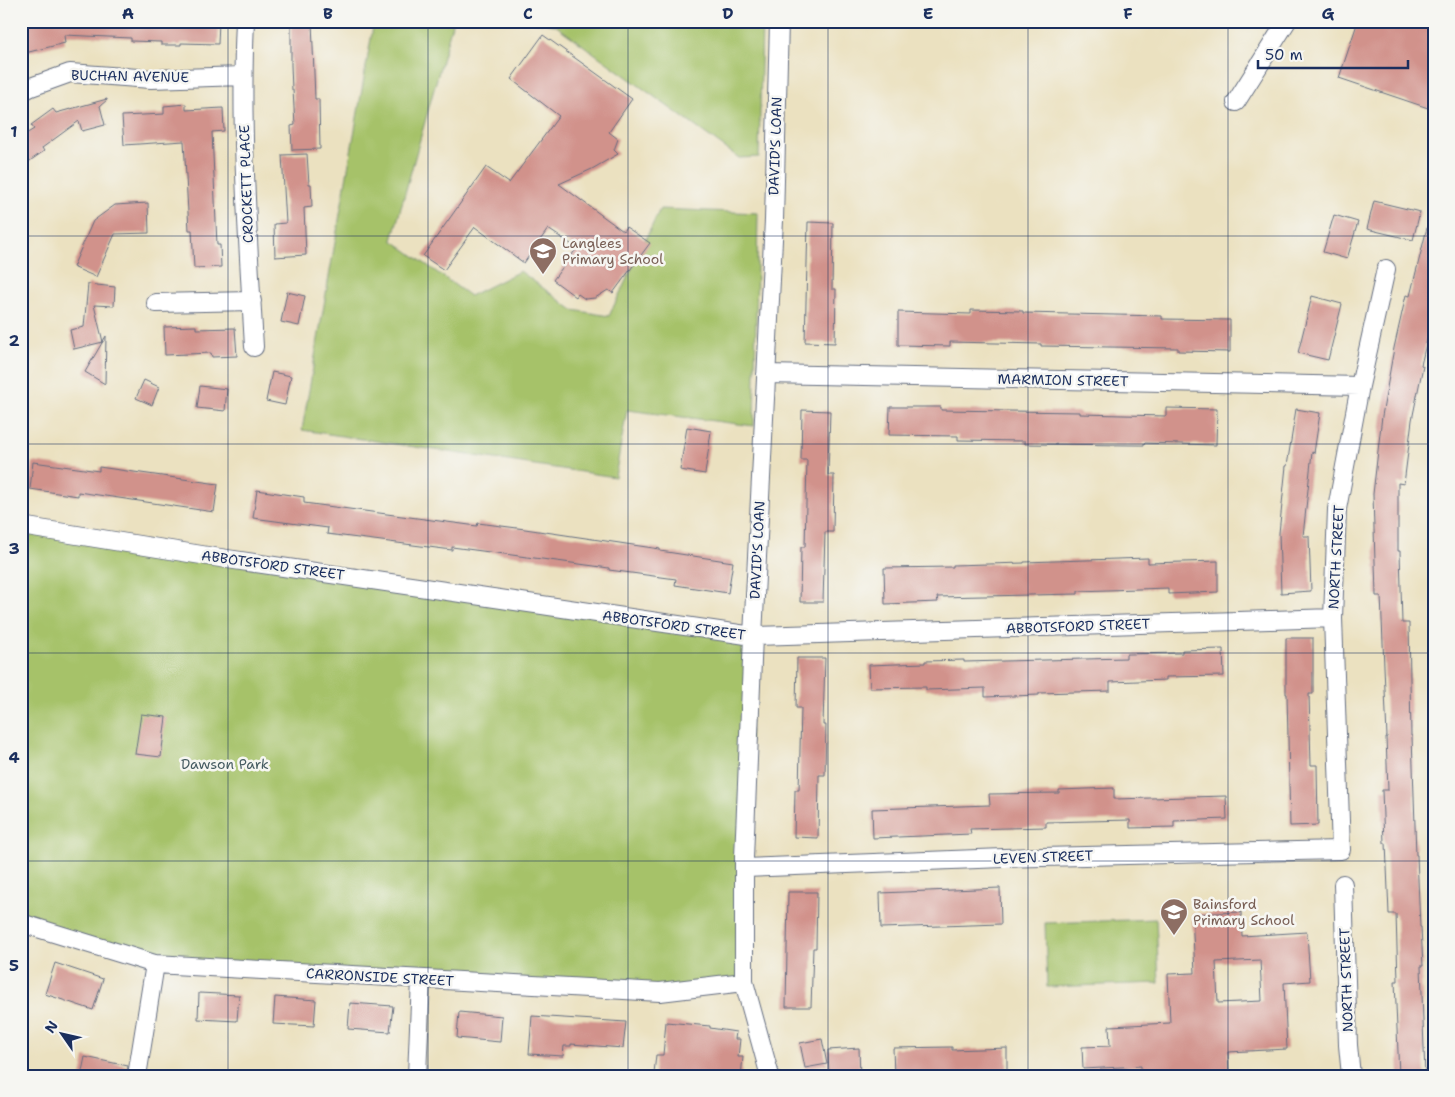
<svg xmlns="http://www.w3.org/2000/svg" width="1455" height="1097" font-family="'Shantell Sans',sans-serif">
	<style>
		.green { fill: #a6c269; stroke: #607864 }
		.building { fill: #d1928b; fill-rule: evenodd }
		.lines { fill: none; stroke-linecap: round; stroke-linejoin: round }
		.street-casing { stroke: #646d80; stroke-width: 20 }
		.street { stroke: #fff; stroke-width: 18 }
		.grid { fill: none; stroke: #1b2f5e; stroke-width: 1; stroke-opacity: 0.55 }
		.labels { text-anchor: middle; stroke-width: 5; stroke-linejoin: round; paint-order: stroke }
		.street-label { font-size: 14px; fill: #1b2f5e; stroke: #f6f6f2 }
		.education-label { font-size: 14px; fill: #785e54; stroke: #f6f6f2; text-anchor: start }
		.park-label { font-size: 14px; fill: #455b61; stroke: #f6f6f2 }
		.neatline { fill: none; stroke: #1b2f5e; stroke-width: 2 }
		.grid-label { font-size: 16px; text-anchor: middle; font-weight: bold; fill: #1b2f5e }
	</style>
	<rect width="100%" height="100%" fill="#f6f6f2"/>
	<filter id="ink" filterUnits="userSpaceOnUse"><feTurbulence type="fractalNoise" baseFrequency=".02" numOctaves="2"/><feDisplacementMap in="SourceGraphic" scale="10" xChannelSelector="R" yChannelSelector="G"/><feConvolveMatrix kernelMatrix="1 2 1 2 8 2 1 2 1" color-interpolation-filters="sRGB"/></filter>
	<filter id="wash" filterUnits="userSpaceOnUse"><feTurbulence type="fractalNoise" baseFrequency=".0096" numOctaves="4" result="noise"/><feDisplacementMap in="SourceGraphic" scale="20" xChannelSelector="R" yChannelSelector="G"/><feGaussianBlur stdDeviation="1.12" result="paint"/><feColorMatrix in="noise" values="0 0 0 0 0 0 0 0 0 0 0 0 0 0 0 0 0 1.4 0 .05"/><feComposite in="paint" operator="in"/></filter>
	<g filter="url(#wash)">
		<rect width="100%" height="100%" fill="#ebe1c0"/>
		<!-- green -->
		<path class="green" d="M374 21H453L392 240 470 296 520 271 573 310 609 316 660 209 758 213 754 426 627 410 615 477 302 430Z
			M529 21H762L759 157 739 158 555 25Z
			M21 529 753 636 744 982 660 992 155 964 21 923Z
			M1156 919 1159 983 1047 987 1045 923Z"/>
		<g id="blocks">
			<!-- building -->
			<path class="building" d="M39 21H219L218 44 181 43V45H161V42L131 41V38L64 35 65 43 21 54V25Z
				M291 21H312L315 99H319L320 149 292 150 291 126 295 125 293 90H292L291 65Z
				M1358 21H1434V110L1339 78Z
				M543 35 632 99 609 132 618 139 614 150 618 154 592 169 559 184 623 231 626 227 650 243 613 293 608 290 595 298 585 299 578 294 576 297 553 280 577 248 548 229 524 263 475 227 444 270 423 256 486 167 509 183 559 116 511 79Z
				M107 99V100L100 106 105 125 82 131 79 121 42 148 44 151 21 167V137L34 129 31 125 53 109 56 113Z
				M186 104V110L223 108 224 131 212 132 217 245H220L221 267 194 268 192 230H189L184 141 124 145 122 116 164 114V106Z
				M307 154 309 184H311L312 207 304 208 306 255 275 257 274 224 286 223 282 155Z
				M1374 201 1420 212 1413 240 1367 229Z
				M148 203 149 233 115 234 96 277 73 267 93 221 115 205Z
				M1334 215 1358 222 1347 259 1323 252Z
				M808 222 833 223 832 289H836L835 343 805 342Z
				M1428 224 1434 225V310L1421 365 1423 366 1412 420 1404 484 1398 483V551H1400L1402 623H1409L1411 736H1412L1416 855H1417L1420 927H1421L1423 966H1421L1425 1076H1399L1395 981H1398L1396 914H1389L1386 843H1384L1382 790H1388L1386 737H1387L1381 596H1376L1373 494 1382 416 1394 348 1406 295 1410 296Z
				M88 284 115 287 114 306 94 305 103 342 74 349 70 330 84 327Z
				M287 292 305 296 299 326 281 322Z
				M1312 296 1342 304 1328 360 1298 353Z
				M971 310 1023 311V313L1162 316V319L1230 320V352L1178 351V348L1041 346V344L950 342V346L898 345V312L971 314Z
				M196 326V329L235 328 237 356 212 357 211 353 165 355 164 327Z
				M106 336 105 384 85 372Z
				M272 372 291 376 285 405 266 401Z
				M144 380 159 387 152 405 136 398Z
				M200 386 227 389 225 411 197 408Z
				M890 407H941V410L1080 412V414L1166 416V408L1217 409 1216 445 1144 443V445L1025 444V441L958 440V436L889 435Z
				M1296 409 1320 413 1314 453 1312 452 1303 536H1309L1311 591 1281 593 1279 533 1286 466H1287Z
				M802 410 830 411 828 475H834L833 532H825L823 602H800L801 547H805L807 460H801Z
				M687 427 711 431 705 474 680 470Z
				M33 462 99 471V467L218 484 214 512 78 492V496L30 489Z
				M257 490 304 497V503L477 526 478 523 525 529 660 549V551L733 562 728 593 675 585 676 579 609 570V568L452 547V550L327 534 328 528 253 518Z
				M1148 558V563L1218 561V592L1168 594V588L1078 591V594L937 597 938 602 885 604 884 568 953 567V565L1024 563V562Z
				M1286 638H1313V694H1309L1311 765H1317L1318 825 1290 826 1287 694H1286Z
				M1223 649 1224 676 1166 677V680L1110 682V691L1039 693V695L985 697V688L926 690V687L870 688 869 665 925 663V661L964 660V662L1126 658V654L1182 653V650Z
				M797 658H825L823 725H826L825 775H819L818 838 794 837 795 790H799L801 708H796Z
				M141 714 166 717 161 757 135 754Z
				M1114 788V799L1226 796 1227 819 1174 821V827L1130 828V820L1046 822V827L970 829 971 834 873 838 872 809 990 805 989 794 1059 793V790Z
				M1000 888 1001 924 881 928 880 893Z
				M788 892H817L816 948H813L811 1007H786Z
				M1241 912 1242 936 1307 932 1310 981 1284 983 1287 1049 1228 1052 1229 1076H1141V1066L1083 1069 1082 1047 1110 1046 1109 1026 1170 1023 1168 974 1195 973 1192 914ZM1260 960 1262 1001 1218 1003 1216 962Z
				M55 963 103 979 93 1010 45 994Z
				M199 993 239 995 237 1021 198 1019Z
				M275 997 316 1000 314 1026 273 1024Z
				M350 1003 393 1006 390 1032 348 1029Z
				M459 1012 502 1016 500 1042 457 1038Z
				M532 1016 626 1022 623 1048 571 1044V1046H564L563 1056 529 1054Z
				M666 1022 710 1026V1028L736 1032 735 1039H740L738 1057H743L741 1076H673L654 1073 656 1055H663Z
				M822 1039 827 1064 805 1068 800 1043Z
				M952 1047V1050L1007 1048V1076H894L893 1048Z
				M859 1048 860 1076H829L828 1050Z
				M85 1057 128 1066 127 1076H81Z"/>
		</g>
	</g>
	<g filter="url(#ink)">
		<use href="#blocks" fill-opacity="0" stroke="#646d80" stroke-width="1"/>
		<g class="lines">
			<!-- street casing -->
			<g class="street-casing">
				<path id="street" d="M245 21C240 130 248 238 254 347
					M21 92 31 87 70 73 151 79 242 76
					M1236 102 1287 21
					M156 303 252 301
					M766 374 1360 386
					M21 526 214 557 753 636 1333 618
					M745 868 1004 858 1341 850 1333 618 1337 509 1360 386 1386 269
					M1343 884 1348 1045 1351 1076
					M21 923 155 964 660 992 744 982
					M137 1076 155 964
					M417 1076 421 979
					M770 1076 744 982V858L753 636 774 220 779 21"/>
			</g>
			<!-- street -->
			<use href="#street" class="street"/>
		</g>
	</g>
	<!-- grid -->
	<path class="grid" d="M228 21V1076M428 21V1076M628 21V1076M828 21V1076M1028 21V1076M1228 21V1076M21 236H1434M21 444H1434M21 653H1434M21 861H1434"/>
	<!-- icons -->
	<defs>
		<g id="school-pin" transform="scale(1.4375)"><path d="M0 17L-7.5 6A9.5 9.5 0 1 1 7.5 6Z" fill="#8d6e63" stroke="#f6f6f2"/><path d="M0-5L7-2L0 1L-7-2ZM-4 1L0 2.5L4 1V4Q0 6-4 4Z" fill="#fff"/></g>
	</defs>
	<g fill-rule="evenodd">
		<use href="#school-pin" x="543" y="251"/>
		<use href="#school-pin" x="1174" y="912"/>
	</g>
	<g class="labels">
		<!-- street labels -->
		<g class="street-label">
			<text transform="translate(130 76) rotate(1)" y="5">BUCHAN AVENUE</text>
			<text transform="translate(775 146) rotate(-88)" y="5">DAVID'S LOAN</text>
			<text transform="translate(246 184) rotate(-92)" y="5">CROCKETT PLACE</text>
			<text transform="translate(1063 380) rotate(1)" y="5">MARMION STREET</text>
			<text transform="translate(757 550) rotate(-87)" y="5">DAVID'S LOAN</text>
			<text transform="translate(1336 557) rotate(-87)" y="5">NORTH STREET</text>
			<text transform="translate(273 565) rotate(8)" y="5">ABBOTSFORD STREET</text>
			<text transform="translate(674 625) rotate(8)" y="5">ABBOTSFORD STREET</text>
			<text transform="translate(1078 626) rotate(-2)" y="5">ABBOTSFORD STREET</text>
			<text transform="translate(1043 857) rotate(-2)" y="5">LEVEN STREET</text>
			<text transform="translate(380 977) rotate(3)" y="5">CARRONSIDE STREET</text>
			<text transform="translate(1346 980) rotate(-92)" y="5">NORTH STREET</text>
		</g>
		<!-- education labels -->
		<g class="education-label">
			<text x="562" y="248">Langlees<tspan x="562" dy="16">Primary School</tspan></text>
			<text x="1193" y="909">Bainsford<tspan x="1193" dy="16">Primary School</tspan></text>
		</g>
		<!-- park labels -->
		<g class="park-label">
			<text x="225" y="769">Dawson Park</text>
		</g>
	</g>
	<!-- margin -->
	<rect width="1455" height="1097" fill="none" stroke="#f6f6f2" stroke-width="55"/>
	<!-- north arrow -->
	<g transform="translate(62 1034) rotate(304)" stroke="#f6f6f2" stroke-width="4" paint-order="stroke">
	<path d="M0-4L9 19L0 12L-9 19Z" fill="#1b2f5e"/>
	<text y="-8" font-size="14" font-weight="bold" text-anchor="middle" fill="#1b2f5e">N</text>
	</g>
	<!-- scale -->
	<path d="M1258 60v8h150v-8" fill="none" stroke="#1b2f5e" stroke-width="2.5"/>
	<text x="1265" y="60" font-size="15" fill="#1b2f5e" stroke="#f6f6f2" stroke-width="4" paint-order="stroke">50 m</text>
	<rect x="28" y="28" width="1400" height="1042" class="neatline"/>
	<g class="grid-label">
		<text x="128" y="19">A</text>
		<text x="328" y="19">B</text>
		<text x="528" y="19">C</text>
		<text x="728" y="19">D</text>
		<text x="928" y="19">E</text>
		<text x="1128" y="19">F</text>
		<text x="1328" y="19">G</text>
		<text x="14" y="137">1</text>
		<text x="14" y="346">2</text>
		<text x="14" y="554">3</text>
		<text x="14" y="763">4</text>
		<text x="14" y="971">5</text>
	</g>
</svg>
